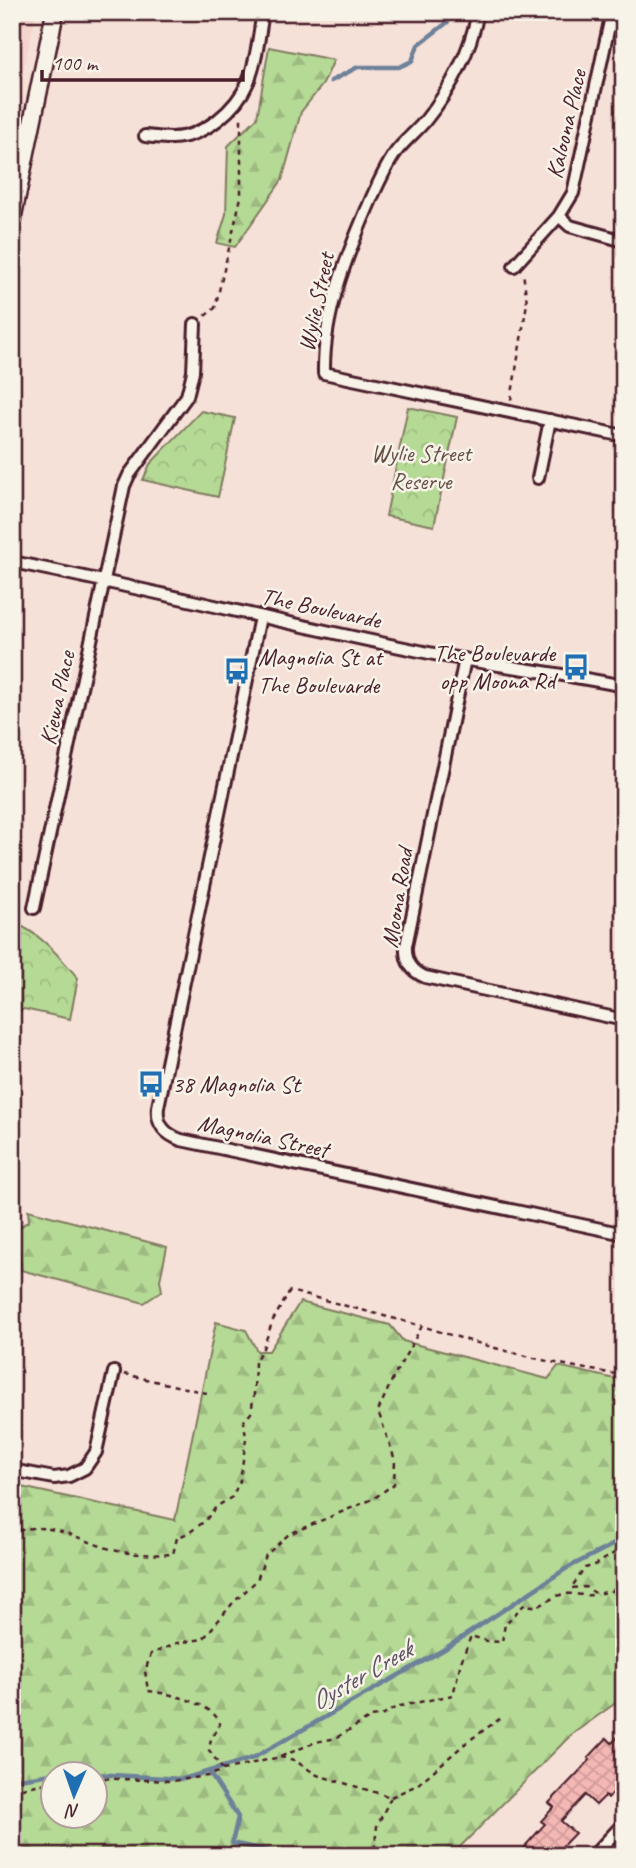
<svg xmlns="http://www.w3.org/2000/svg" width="636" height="1868" font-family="Caveat,sans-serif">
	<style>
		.built { fill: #f5d4cd }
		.forest { fill: url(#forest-firs); stroke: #807c60; stroke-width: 2; fill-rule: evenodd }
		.park { fill: url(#park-crowns); stroke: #807c60; stroke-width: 2 }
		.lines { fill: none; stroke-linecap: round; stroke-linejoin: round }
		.stream { stroke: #6d819a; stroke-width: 4.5 }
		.building { fill: url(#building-cross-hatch); stroke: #4a1f2b; stroke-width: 2 }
		.street-casing { stroke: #4a1f2b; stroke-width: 16 }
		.secondary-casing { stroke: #4a1f2b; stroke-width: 21 }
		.path { stroke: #4a1f2b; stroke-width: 2.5; stroke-dasharray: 5 5; stroke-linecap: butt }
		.street { stroke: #f7f3e8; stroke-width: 10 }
		.secondary { stroke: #f7f3e8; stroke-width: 16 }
		.labels { text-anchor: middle; stroke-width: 5; stroke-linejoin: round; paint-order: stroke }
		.street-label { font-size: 24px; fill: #4a1f2b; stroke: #f7f3e8 }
		.park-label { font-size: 24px; fill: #654e46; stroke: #f7f3e8 }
		.poi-label { font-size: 24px; fill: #4a1f2b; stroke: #f7f3e8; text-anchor: start }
		.water-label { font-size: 26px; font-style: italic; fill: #5c5062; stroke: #f7f3e8 }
	</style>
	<defs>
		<pattern id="forest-firs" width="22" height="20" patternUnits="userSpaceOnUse" patternTransform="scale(1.75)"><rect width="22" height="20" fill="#b5da95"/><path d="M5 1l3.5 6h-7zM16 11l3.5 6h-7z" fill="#9dbb81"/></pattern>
		<pattern id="park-crowns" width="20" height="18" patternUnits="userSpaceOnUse" patternTransform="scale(1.75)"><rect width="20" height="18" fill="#b5da95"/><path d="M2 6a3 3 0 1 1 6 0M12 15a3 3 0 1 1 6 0" fill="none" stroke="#9dbb81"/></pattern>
		<pattern id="building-cross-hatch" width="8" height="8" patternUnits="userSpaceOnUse" patternTransform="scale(1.75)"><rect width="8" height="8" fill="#f3b7b4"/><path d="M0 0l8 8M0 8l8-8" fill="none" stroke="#d29d9b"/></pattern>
	</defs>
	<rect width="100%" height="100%" fill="#f6e1d8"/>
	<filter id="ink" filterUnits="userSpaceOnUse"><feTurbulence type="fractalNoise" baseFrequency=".0143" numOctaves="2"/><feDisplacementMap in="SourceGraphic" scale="14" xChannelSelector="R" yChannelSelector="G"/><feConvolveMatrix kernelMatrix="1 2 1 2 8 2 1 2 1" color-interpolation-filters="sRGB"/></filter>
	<g filter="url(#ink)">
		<!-- built -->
		<path class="built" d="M12 12H36L12 124Z"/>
		<!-- forest -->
		<path class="forest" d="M269 47 334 60 323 84 301 112 282 180 235 247 217 243 226 214 228 146 257 118Z
			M28 1210 167 1247 160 1280 162 1291 144 1303 21 1270C24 1247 0 1237 29 1221Z
			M300 1302 390 1325 403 1341 548 1379 558 1366 624 1381V1697L571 1735 451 1856H12V1485L175 1520 216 1322 246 1330 257 1351H269ZM52 1773H94V1815H52Z"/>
		<!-- park -->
		<path class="park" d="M408 407 457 417 434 526 386 516Z
			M201 411 235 418 218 497 143 480 150 464Z
			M12 922C41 933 58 955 78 978L70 1019 24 1009 12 1014Z"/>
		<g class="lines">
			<!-- stream -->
			<path class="stream" d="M331 81 358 67H399L412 61 418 45 448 22
				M209 1772 238 1817 232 1843 275 1852 282 1856
				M58 1773H92
				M94 1774 183 1779 253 1758 443 1650 567 1568 624 1539
				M12 1780 52 1774"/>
		</g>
		<!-- building -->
		<path class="building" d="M624 1731V1780L616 1790 608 1798 605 1796 596 1805 585 1795 561 1821 575 1833 553 1856H516L545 1824 541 1821 554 1807 549 1803 590 1760 588 1758 607 1738 612 1743Z"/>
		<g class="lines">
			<!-- street casing -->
			<g class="street-casing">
				<path id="street" d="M478 12C470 53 451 89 425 121 416 132 404 141 396 152 384 169 375 190 367 209 345 260 323 316 324 373L624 436
					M145 136C154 137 163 138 172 138 204 137 236 110 248 82 257 61 259 34 263 12
					M559 216 570 226 624 241
					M514 266 559 216 573 193 612 12
					M538 478 550 420
					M12 562C154 590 293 626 434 654 497 666 561 673 624 686
					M260 617 158 1107C156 1125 165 1134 181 1140L624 1234
					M465 659 406 946C405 961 411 971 425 977L624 1020
					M34 908 124 486 129 475 187 396 193 372 195 324
					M12 1470 54 1478 69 1476 85 1468 96 1452 114 1372
					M593 1856 624 1823"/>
			</g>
			<!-- secondary casing -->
			<g class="secondary-casing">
				<path id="secondary" d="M12 220 55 12"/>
			</g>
			<!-- path -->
			<path class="path" d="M205 316 215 308 241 197V114
				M511 400 527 303 523 272
				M124 1374 211 1394
				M12 1537 13 1533C50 1517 82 1543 118 1551 136 1555 154 1555 173 1554L177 1538 190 1532 205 1521 216 1507 232 1497 240 1481 246 1439 244 1421 251 1413 254 1394 255 1361 263 1348 273 1320 290 1291 422 1326
				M624 1547 595 1565 585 1568 571 1588 585 1587 597 1594 624 1588
				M280 1757 294 1760 317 1775 391 1797 377 1826 374 1853
				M223 1770 209 1750 211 1739 220 1724C214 1703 168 1693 148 1691L145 1671 151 1654 177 1643 203 1639 232 1604 257 1580 266 1555 289 1534 373 1499 394 1484 395 1460 378 1411 393 1378 422 1326C487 1347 556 1366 624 1375
				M94 1778 172 1781 208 1776 223 1770 280 1757 316 1742 336 1738 371 1717 384 1715 396 1707 453 1695 461 1662 471 1636 487 1641 502 1642 505 1624 525 1604C539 1610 544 1602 557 1596 571 1590 583 1598 597 1594
				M12 1790 52 1782
				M391 1797 417 1785 467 1742 501 1718"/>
			<!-- street -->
			<use href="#street" class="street"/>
			<!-- secondary -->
			<use href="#secondary" class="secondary"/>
		</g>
	</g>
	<!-- icons -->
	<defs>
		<g id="bus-bare" transform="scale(2.1)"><path d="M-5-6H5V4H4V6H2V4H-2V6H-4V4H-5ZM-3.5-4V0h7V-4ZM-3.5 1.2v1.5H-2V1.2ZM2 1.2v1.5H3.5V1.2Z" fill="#1f6fb2" stroke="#f7f3e8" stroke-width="2.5" paint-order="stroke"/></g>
	</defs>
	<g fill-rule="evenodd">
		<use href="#bus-bare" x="576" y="667"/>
		<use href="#bus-bare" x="237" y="671"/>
		<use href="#bus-bare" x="151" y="1084"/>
	</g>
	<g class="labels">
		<!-- street labels -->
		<g class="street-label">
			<text transform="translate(566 124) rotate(-77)" y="8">Kaloona Place</text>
			<text transform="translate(316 302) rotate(-78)" y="8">Wylie Street</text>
			<text transform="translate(321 608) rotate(12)" y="8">The Boulevarde</text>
			<text transform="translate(57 698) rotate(-78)" y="8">Kiewa Place</text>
			<text transform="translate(397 898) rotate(-81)" y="8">Moona Road</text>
			<text transform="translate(263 1136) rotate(12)" y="8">Magnolia Street</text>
		</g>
		<!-- park labels -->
		<g class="park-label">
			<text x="421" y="461">Wylie Street<tspan x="421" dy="28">Reserve</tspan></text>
		</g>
		<!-- poi labels -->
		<g class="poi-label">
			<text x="555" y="661" text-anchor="end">The Boulevarde<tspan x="555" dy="28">opp Moona Rd</tspan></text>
			<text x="258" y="665">Magnolia St at<tspan x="258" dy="28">The Boulevarde</tspan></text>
			<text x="172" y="1092">38 Magnolia St</text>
		</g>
		<!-- water labels -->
		<g class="water-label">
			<text transform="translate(361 1675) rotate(-30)" y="9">Oyster Creek</text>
		</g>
	</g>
	<!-- margin -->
	<rect width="636" height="1868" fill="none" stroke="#f7f3e8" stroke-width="42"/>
	<rect x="21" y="21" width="594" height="1826" fill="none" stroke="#4a1f2b" stroke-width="2.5" filter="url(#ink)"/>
	<!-- north arrow -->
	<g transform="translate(74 1795) rotate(182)"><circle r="33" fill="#f7f3e8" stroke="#b29e9c" stroke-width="2"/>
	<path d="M0-5L12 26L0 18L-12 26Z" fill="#1f6fb2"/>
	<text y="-10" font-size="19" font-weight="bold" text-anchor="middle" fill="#4a1f2b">N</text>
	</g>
	<!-- scale -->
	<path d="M42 70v10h201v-10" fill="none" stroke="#4a1f2b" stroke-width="3.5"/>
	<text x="52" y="70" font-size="21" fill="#4a1f2b" stroke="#f7f3e8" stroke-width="5" paint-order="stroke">100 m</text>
</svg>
